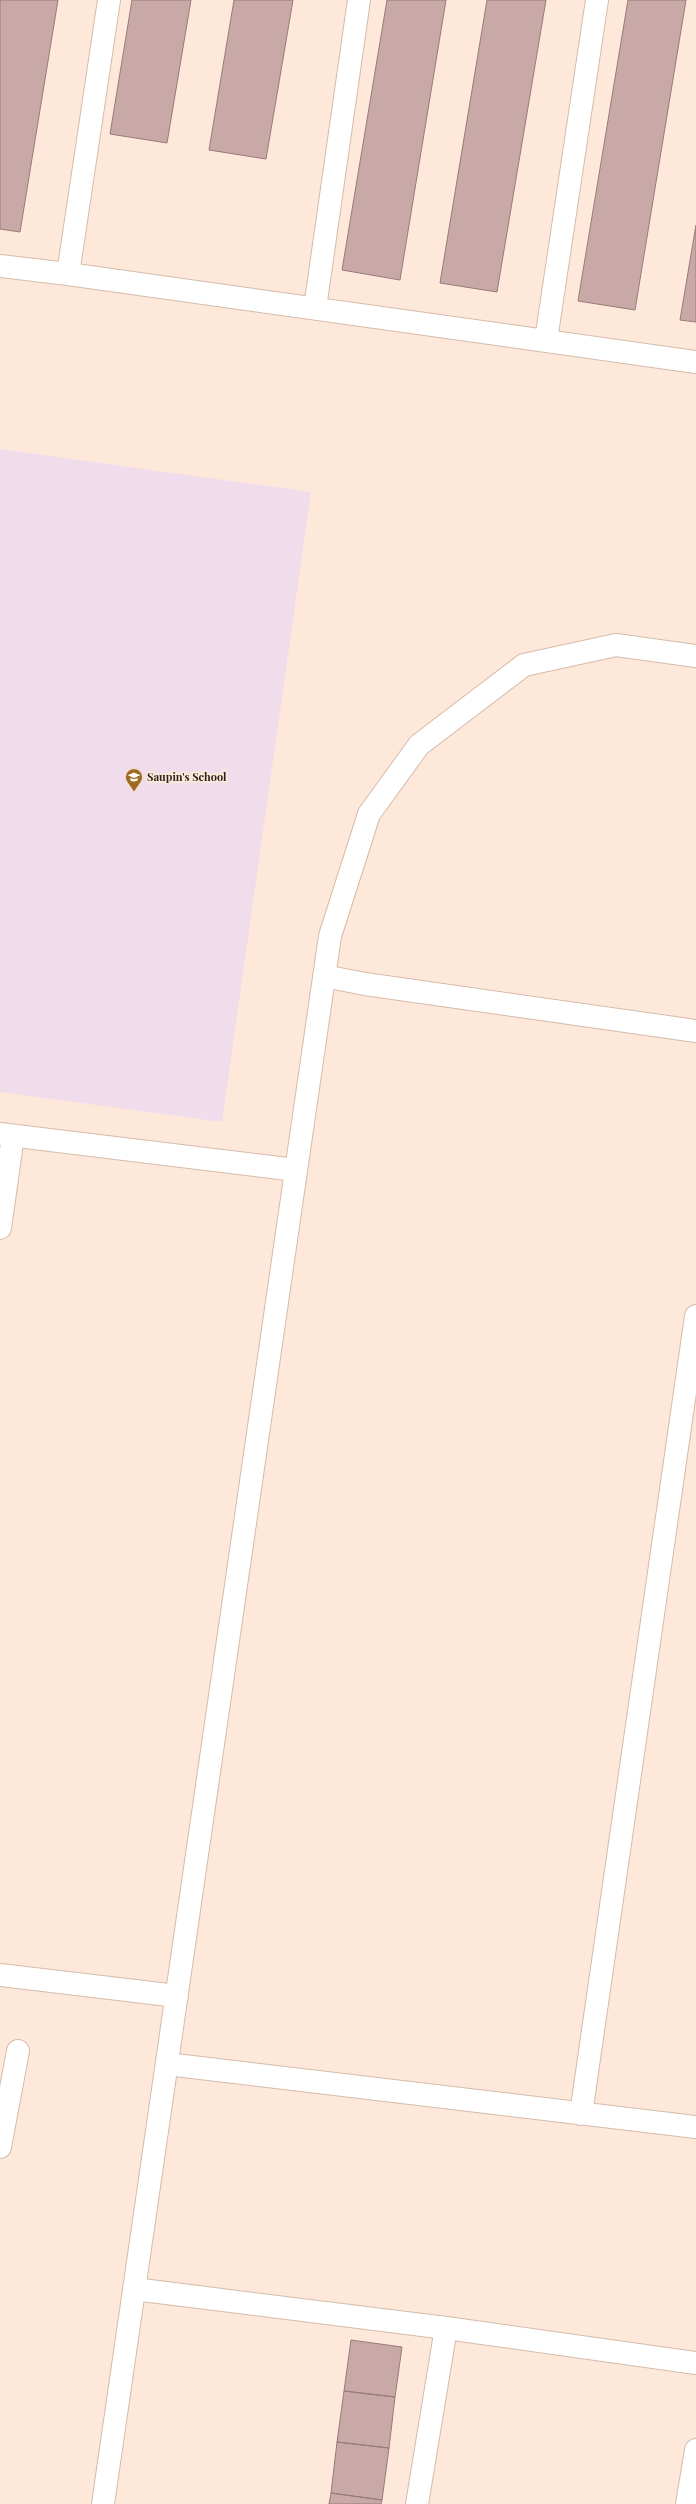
<svg xmlns="http://www.w3.org/2000/svg" width="696" height="2504" font-family="'Playfair Display',serif">
	<style>
		.education { fill: #f1dceb }
		.building { fill: #c9a9a7; stroke: #987a79 }
		.lines { fill: none; stroke-linecap: round; stroke-linejoin: round }
		.minor-casing { stroke: #d5bbaa; stroke-width: 24 }
		.minor { stroke: #fff; stroke-width: 22 }
		.labels { text-anchor: middle; stroke-width: 3.5; stroke-linejoin: round; paint-order: stroke }
		.poi-label { font-size: 11px; font-weight: bold; fill: #2c221c; stroke: #fee8da; text-anchor: start }
	</style>
	<rect width="100%" height="100%" fill="#fee8da"/>
	<!-- education -->
	<path class="education" d="M0 449 311 492 222 1122 0 1092Z"/>
	<!-- building -->
	<path class="building" d="M0 0H58L20 232 0 229Z
		M132 0H191L167 143 110 134Z
		M234 0H293L266 159 209 150Z
		M387 0H446L400 280 342 270Z
		M487 0H546L497 292 440 283Z
		M628 0H686L635 310 578 301Z
		M696 225V322L680 320Z
		M351 2340 402 2347 395 2397 344 2391Z
		M344 2391 395 2397 389 2448 337 2442Z
		M337 2442 389 2448 382 2500 331 2493Z
		M331 2493 382 2500 381 2504H329Z"/>
	<g class="lines">
		<!-- minor casing -->
		<g class="minor-casing">
			<path id="minor" d="M0 266 68 274 696 362
				M68 274 109 0
				M315 308 359 0
				M546 340 597 0
				M324 976 365 984 696 1031
				M0 1134 296 1170
				M0 1228 13 1136
				M0 1975 177 1996
				M167 2064 696 2127
				M581 2114 696 1316
				M0 2147 18 2051
				M134 2289 446 2328 696 2363
				M103 2504 330 936 369 814 419 745 524 665 616 645 696 656
				M417 2504 446 2328
				M687 2504 696 2450"/>
		</g>
		<!-- minor -->
		<use href="#minor" class="minor"/>
	</g>
	<!-- icons -->
	<defs>
		<g id="school-pin" transform="scale(0.9)"><path d="M0 17L-7.5 6A9.5 9.5 0 1 1 7.5 6Z" fill="#9f6b23" stroke="#fee8da"/><path d="M0-5L7-2L0 1L-7-2ZM-4 1L0 2.5L4 1V4Q0 6-4 4Z" fill="#fff"/></g>
	</defs>
	<g fill-rule="evenodd">
		<use href="#school-pin" x="134" y="777"/>
	</g>
	<g class="labels">
		<!-- poi labels -->
		<g class="poi-label">
			<text x="147" y="781">Saupin's School</text>
		</g>
	</g>
</svg>
